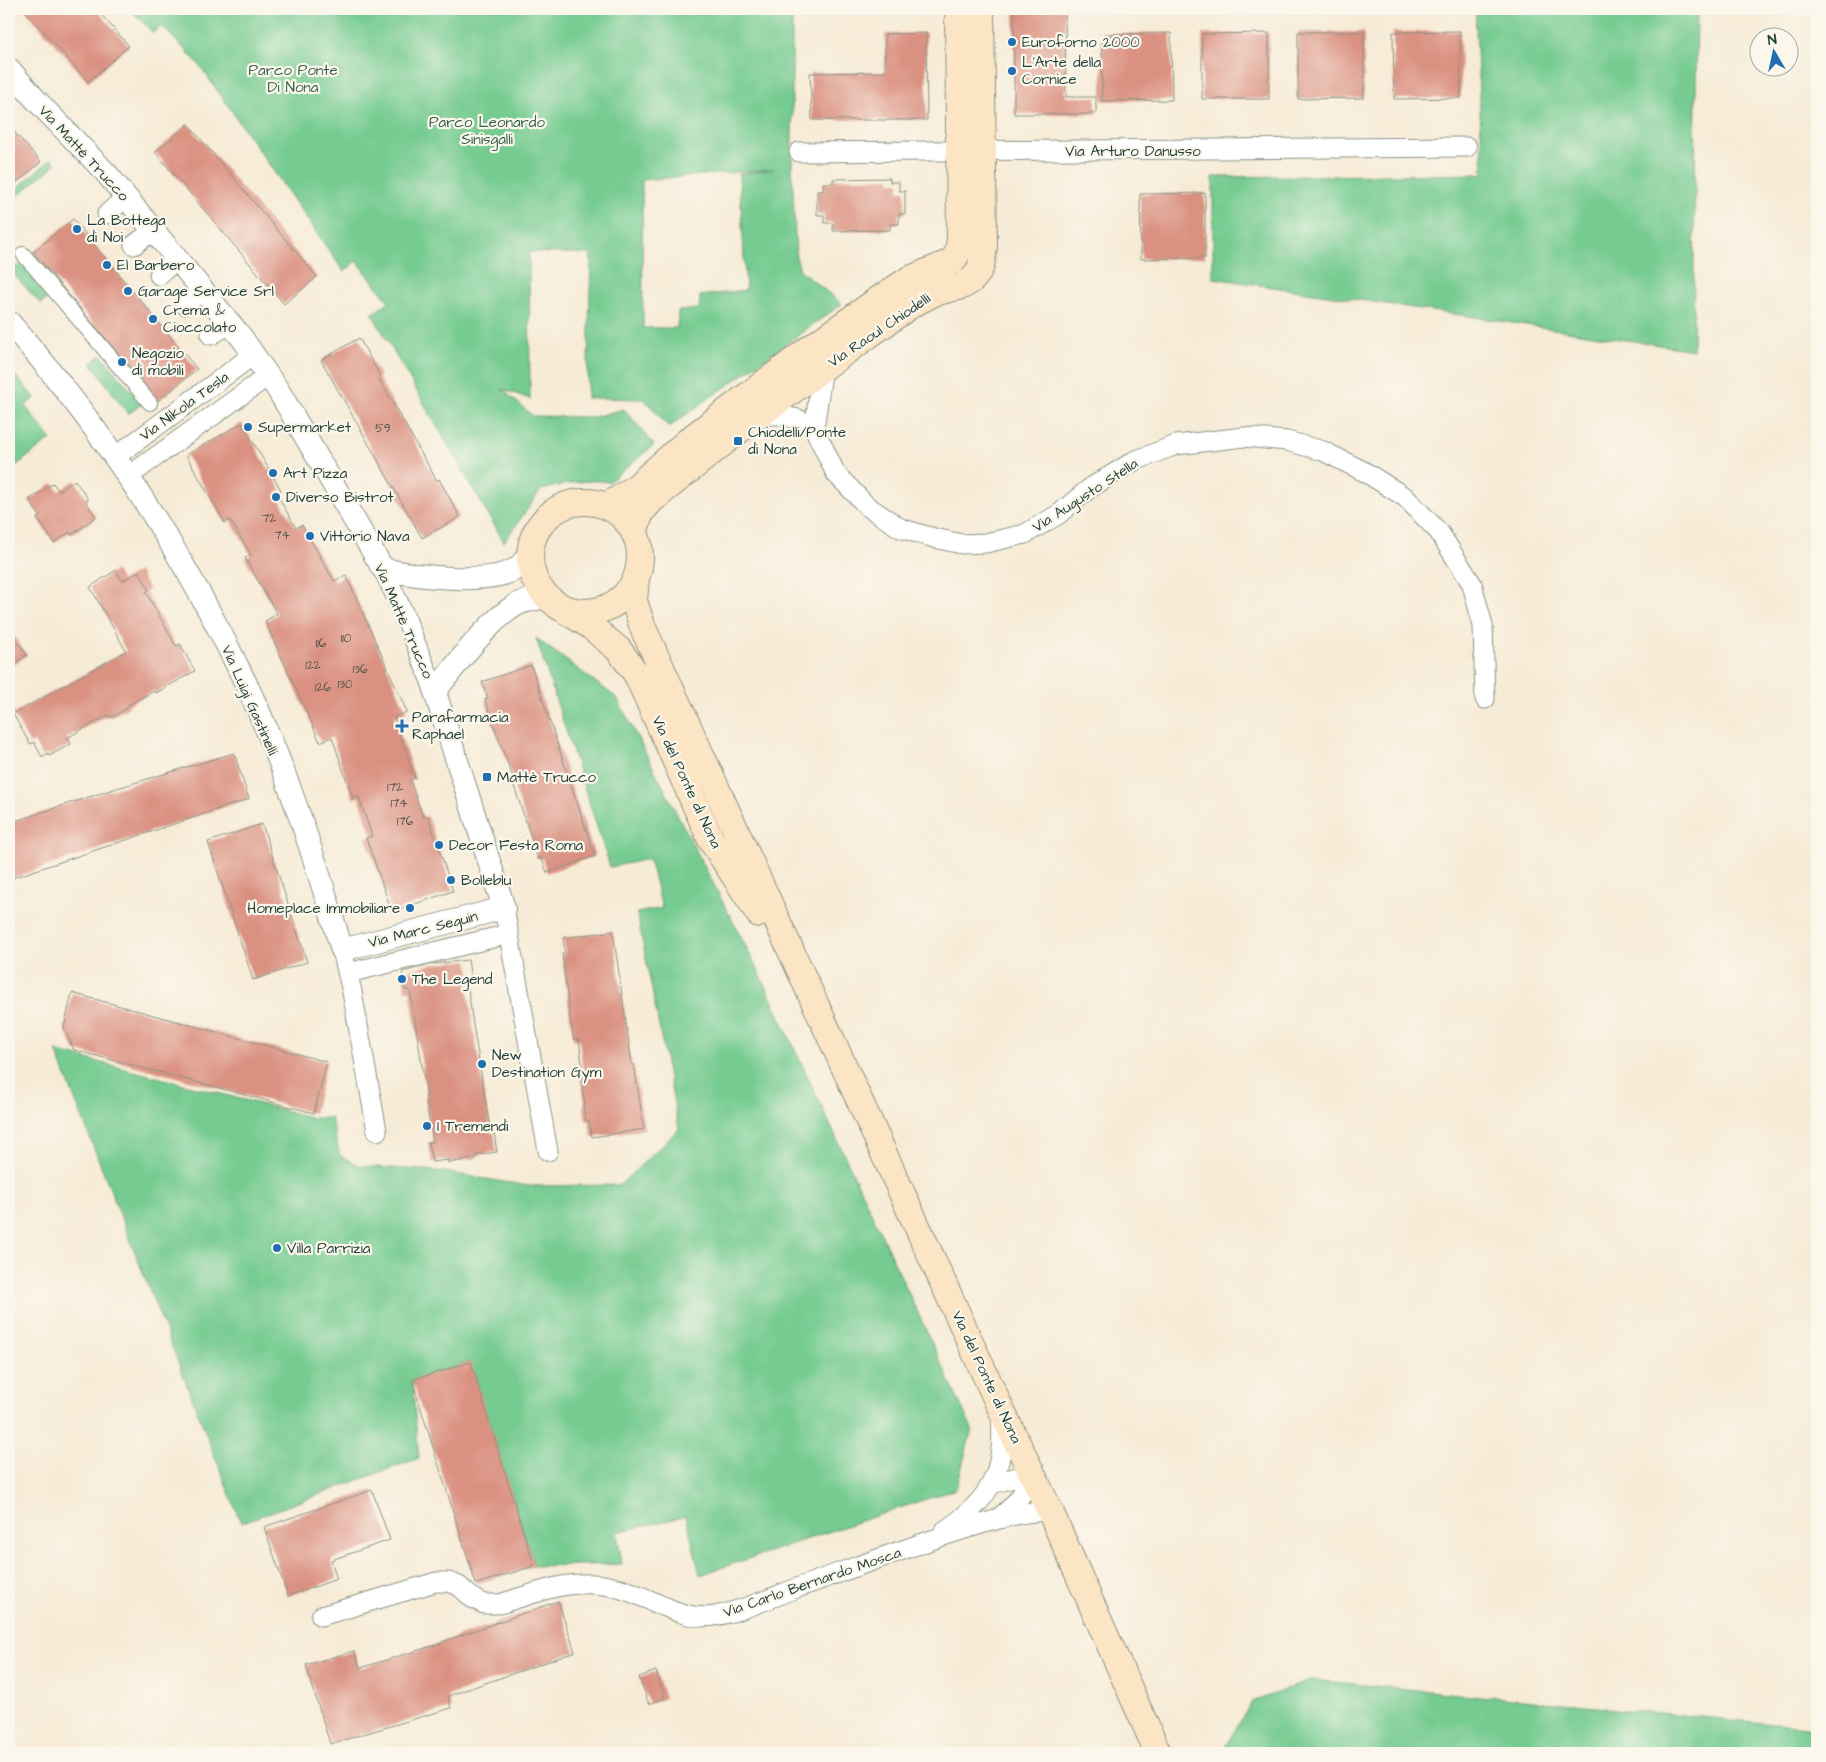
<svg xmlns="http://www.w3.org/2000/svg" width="1826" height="1762" font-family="'Architects Daughter',sans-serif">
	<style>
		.green { fill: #75cb90; stroke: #4a8462; fill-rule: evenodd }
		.building { fill: #da9181 }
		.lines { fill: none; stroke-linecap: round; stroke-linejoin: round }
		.pedestrian-casing { stroke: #8a9485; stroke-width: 16 }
		.minor-casing { stroke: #8a9485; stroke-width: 21 }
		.tertiary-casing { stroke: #8a9485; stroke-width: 24 }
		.secondary-casing { stroke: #8a9485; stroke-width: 28 }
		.pedestrian { stroke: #fff; stroke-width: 14 }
		.minor { stroke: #fff; stroke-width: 19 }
		.tertiary { stroke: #fff; stroke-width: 22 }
		.secondary { stroke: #fce5c4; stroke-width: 26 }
		.poi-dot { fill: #1f6fb2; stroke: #fbf7ec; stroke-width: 2 }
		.labels { text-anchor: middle; stroke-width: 4.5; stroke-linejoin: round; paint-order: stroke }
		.number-label { font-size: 12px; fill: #4e5247 }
		.poi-label { font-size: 15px; fill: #1f3d34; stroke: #fbf7ec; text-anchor: start }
		.park-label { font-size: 15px; fill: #34604b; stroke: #fbf7ec }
		.street-label { font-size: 15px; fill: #1f3d34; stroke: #fbf7ec }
	</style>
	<rect width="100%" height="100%" fill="#fbf7ec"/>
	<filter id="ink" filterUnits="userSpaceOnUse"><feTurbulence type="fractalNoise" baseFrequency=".02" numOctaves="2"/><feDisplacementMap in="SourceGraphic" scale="10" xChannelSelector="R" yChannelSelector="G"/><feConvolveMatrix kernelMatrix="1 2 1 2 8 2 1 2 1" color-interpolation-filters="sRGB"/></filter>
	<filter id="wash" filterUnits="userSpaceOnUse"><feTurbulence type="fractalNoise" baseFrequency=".0096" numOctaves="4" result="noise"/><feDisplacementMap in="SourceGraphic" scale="20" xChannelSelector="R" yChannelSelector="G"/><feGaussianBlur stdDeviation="1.12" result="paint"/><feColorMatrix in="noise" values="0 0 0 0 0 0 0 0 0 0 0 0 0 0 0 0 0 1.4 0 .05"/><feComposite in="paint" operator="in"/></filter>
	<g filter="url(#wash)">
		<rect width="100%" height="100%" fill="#f6ebd6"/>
		<!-- green -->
		<path class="green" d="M130 9H792V167L796 257 800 270 842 304 669 427 644 399 587 398 591 254 529 252 530 399 502 389 533 416 594 417 624 409 654 445 609 482C587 478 562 485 541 490L504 542 372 314 389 302 357 261 344 272 198 63 162 26 153 33ZM774 169 739 174 746 290 700 296 699 309 678 311 677 328H643L642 180Z
			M1475 9H1697L1693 350 1213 278V177L1483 174Z
			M51 159 56 164 9 203V195Z
			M23 262 52 295 41 304 11 272Z
			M101 355 142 404 128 414 91 363Z
			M9 368 35 398 25 406 51 439 9 471Z
			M536 638 617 698 758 970 972 1429 956 1489 700 1575 686 1516 617 1532 622 1564 534 1566 470 1362 412 1380 419 1458 241 1523 56 1051 314 1118H331L340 1156 361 1166 438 1171 529 1186 620 1185 679 1129 637 913 662 908 649 859 610 867Z
			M1312 1680 1817 1728V1753H1221L1252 1702Z"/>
		<g id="blocks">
			<!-- building -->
			<path class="building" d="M24 9H96L129 46 88 82Z
				M1014 9H1065L1066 97H1096V114H1014Z
				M1460 31 1461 98 1394 99 1393 32Z
				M1298 32H1364V98L1298 99Z
				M926 33 927 120H812L810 73 885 72V34Z
				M1171 33 1172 100 1102 101V41H1105V34Z
				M1269 33V99H1202V34Z
				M188 124 317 277 284 304 155 152Z
				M9 126 41 162 9 189Z
				M890 178V182H899V191H905V214H899V224H890V230L833 231V223H824V215H817V191H823V183H833V179Z
				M1205 193V258L1141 259 1140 194Z
				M73 219 197 369 158 401 33 252Z
				M359 338 380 376 378 377 437 481 439 479 460 517 422 538 321 360Z
				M242 423 281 490 276 493 296 528 302 525 334 581 346 575 407 712 394 717 415 778 410 780 423 817 428 816 453 891 392 912 366 838 372 836 359 797 353 799 332 737 320 742 265 621 277 614 245 558 251 555 230 520 225 523 186 455Z
				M75 480 88 499 86 502 96 517 71 535 70 532 54 543 37 518 40 516 29 500 53 483 59 491Z
				M116 570 122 581 139 571 149 590 146 592 176 646 180 644 195 671 156 693 154 691 128 705 129 707 110 718 108 715 67 738 71 744 49 756 48 753 42 757 34 742 30 744 13 714 126 651 90 587Z
				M9 629 27 655 9 668Z
				M531 665 595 856 547 873 542 858 538 859 533 843 511 777H513L492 721 485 699 488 698 482 682Z
				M234 753 249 799 9 879V823L104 792Z
				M262 824 307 962 253 980 208 842Z
				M613 931 632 1065H634L644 1129 592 1137 589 1121H586L583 1105H585L580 1073 583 1072 579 1039 574 1040 570 1018 562 954H565L563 938Z
				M468 960 471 980 467 981 473 1025 491 1133H494L497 1152 476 1155 477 1158 448 1163V1160L432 1162 428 1142H433L425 1097H427L410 990H405L402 972 433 964Z
				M72 993 327 1062 314 1113 74 1050 64 1028Z
				M471 1362 534 1566 476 1584 412 1380Z
				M372 1490 390 1540 331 1560 337 1579 288 1596 264 1527Z
				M558 1601 575 1652 448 1696 451 1708 330 1744 306 1665 354 1651 360 1668 442 1643V1642Z
				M656 1671 665 1698 649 1704 639 1677Z"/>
		</g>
	</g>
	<g filter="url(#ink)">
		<use href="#blocks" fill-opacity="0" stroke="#8a9485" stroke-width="1"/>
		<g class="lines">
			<!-- pedestrian casing -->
			<g class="pedestrian-casing">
				<path id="pedestrian" d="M23 254 150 403"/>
			</g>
			<!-- minor casing -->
			<g class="minor-casing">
				<path id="minor" d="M799 152 1467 147
					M107 214 126 197
					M134 245 154 230
					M159 275 177 259
					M185 305 203 290
					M211 335 231 323
					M760 415H780L798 419 814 428 836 474 867 506 900 528 934 538 962 544 986 543 1025 534 1059 514 1090 488 1134 461 1176 445 1244 437 1287 441 1323 451 1365 472 1405 497 1439 532 1472 584 1483 626 1485 699
					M814 428 823 368
					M115 457 253 355
					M129 476 268 376
					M383 569 404 614 435 692
					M504 908 548 1151
					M342 950 352 992 377 1131
					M348 973 509 934
					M992 1484 1032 1473
					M997 1519C1014 1507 1026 1492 1032 1473
					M944 1531C990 1501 1006 1471 1001 1416
					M321 1616 436 1582H449L459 1586 472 1598 484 1604H500C541 1591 575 1576 618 1588 650 1596 681 1622 715 1616 743 1611 770 1598 797 1588 853 1568 908 1547 965 1529 992 1521 1021 1511 1050 1511"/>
			</g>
			<!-- tertiary casing -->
			<g class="tertiary-casing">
				<path id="tertiary" d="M9 69 36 100 107 174 242 338 278 390 383 569C413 576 491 586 517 568 522 565 526 558 529 553
					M9 322C106 432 186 557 249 690 288 773 316 862 342 950L504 908 435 692C454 667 492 616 520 603 528 600 537 599 546 597"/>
			</g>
			<!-- secondary casing -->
			<g class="secondary-casing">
				<path id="secondary" d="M530 557a55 55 0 1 1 110 0a55 55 0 1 1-110 0Z
					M607 506 635 488 689 440 809 349 879 299 908 280 953 261 958 252 960 239 958 9
					M634 533 641 512 653 499 738 431 823 368 911 305 934 293 962 286 972 280 977 274 981 266 984 248 981 9
					M636 578 634 601 643 628 1000 1407 1050 1511 1158 1753
					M558 606 589 625 619 650 637 675 711 840 759 914"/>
			</g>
			<!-- pedestrian -->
			<use href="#pedestrian" class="pedestrian"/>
			<!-- minor -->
			<use href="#minor" class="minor"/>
			<!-- tertiary -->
			<use href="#tertiary" class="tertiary"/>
			<!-- secondary -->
			<use href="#secondary" class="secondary"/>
		</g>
	</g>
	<!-- markers -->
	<g class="poi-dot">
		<circle cx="1012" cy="42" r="5"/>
		<circle cx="1012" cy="71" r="5"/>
		<circle cx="77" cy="229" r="5"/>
		<circle cx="107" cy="265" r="5"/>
		<circle cx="128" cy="291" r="5"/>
		<circle cx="153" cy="319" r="5"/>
		<circle cx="122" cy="362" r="5"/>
		<circle cx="248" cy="427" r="5"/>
		<rect x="733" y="436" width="10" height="10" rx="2.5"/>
		<circle cx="273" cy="473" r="5"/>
		<circle cx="276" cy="497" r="5"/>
		<circle cx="310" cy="536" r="5"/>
		<path d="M399.5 718.5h5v5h5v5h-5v5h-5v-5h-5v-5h5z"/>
		<rect x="482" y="772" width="10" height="10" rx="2.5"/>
		<circle cx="439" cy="845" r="5"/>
		<circle cx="451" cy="880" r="5"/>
		<circle cx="410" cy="908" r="5"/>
		<circle cx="402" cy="979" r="5"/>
		<circle cx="482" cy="1064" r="5"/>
		<circle cx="427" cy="1126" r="5"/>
		<circle cx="277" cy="1248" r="5"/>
	</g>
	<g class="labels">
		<!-- number labels -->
		<g class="number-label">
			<text x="383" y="432">59</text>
			<text x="269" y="522">72</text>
			<text x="282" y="539">74</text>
			<text x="346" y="642">110</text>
			<text x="321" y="647">116</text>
			<text x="313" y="669">122</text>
			<text x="360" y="673">136</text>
			<text x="345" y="688">130</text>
			<text x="323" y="691">126</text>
			<text x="395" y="791">172</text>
			<text x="399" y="807">174</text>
			<text x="405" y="825">176</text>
		</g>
		<!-- poi labels -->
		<g class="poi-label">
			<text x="1022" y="47">Euroforno 2000</text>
			<text x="1022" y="67">L’Arte della<tspan x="1022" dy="17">Cornice</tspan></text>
			<text x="87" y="225">La Bottega<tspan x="87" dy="17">di Noi</tspan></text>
			<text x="117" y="270">El Barbero</text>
			<text x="138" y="296">Garage Service Srl</text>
			<text x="163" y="315">Crema &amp;<tspan x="163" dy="17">Cioccolato</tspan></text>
			<text x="132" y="358">Negozio<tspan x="132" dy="17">di mobili</tspan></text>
			<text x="258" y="432">Supermarket</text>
			<text x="748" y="437">Chiodelli/Ponte<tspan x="748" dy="17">di Nona</tspan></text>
			<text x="283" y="478">Art Pizza</text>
			<text x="286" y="502">Diverso Bistrot</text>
			<text x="320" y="541">Vittorio Nava</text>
			<text x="412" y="722">Parafarmacia<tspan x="412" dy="17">Raphael</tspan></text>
			<text x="497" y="782">Mattè Trucco</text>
			<text x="449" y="850">Decor Festa Roma</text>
			<text x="461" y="885">Bolleblu</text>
			<text x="400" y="913" text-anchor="end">Homeplace Immobiliare</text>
			<text x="412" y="984">The Legend</text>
			<text x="492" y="1060">New<tspan x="492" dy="17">Destination Gym</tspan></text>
			<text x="437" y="1131">I Tremendi</text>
			<text x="287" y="1253">Villa Parrizia</text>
		</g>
		<!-- park labels -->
		<g class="park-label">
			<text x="293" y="75">Parco Ponte<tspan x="293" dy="17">Di Nona</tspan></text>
			<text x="487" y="127">Parco Leonardo<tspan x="487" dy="17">Sinisgalli</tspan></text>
		</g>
		<!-- street labels -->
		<g class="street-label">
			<text x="1133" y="156">Via Arturo Danusso</text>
			<text transform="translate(84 153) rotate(47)" y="5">Via Mattè Trucco</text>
			<text transform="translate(879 330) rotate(-34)" y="5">Via Raoul Chiodelli</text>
			<text transform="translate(184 406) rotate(-36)" y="5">Via Nikola Tesla</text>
			<text transform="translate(1085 495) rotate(-33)" y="5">Via Augusto Stella</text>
			<text transform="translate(404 621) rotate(66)" y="5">Via Mattè Trucco</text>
			<text transform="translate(250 700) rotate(66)" y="5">Via Luigi Gastinelli</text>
			<text transform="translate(687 782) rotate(65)" y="5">Via del Ponte di Nona</text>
			<text transform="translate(423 929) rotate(-14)" y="5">Via Marc Seguin</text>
			<text transform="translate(987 1377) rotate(65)" y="5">Via del Ponte di Nona</text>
			<text transform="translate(812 1582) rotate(-19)" y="5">Via Carlo Bernardo Mosca</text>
		</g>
	</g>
	<!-- margin -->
	<rect width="1826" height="1762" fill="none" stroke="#fbf7ec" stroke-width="30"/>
	<!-- north arrow -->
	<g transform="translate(1774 52) rotate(351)"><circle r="24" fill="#fbf7ec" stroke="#a3ada2"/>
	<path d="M0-4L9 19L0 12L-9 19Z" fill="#1f6fb2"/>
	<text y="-8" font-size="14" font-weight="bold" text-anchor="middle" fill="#1f3d34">N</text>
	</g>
</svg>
